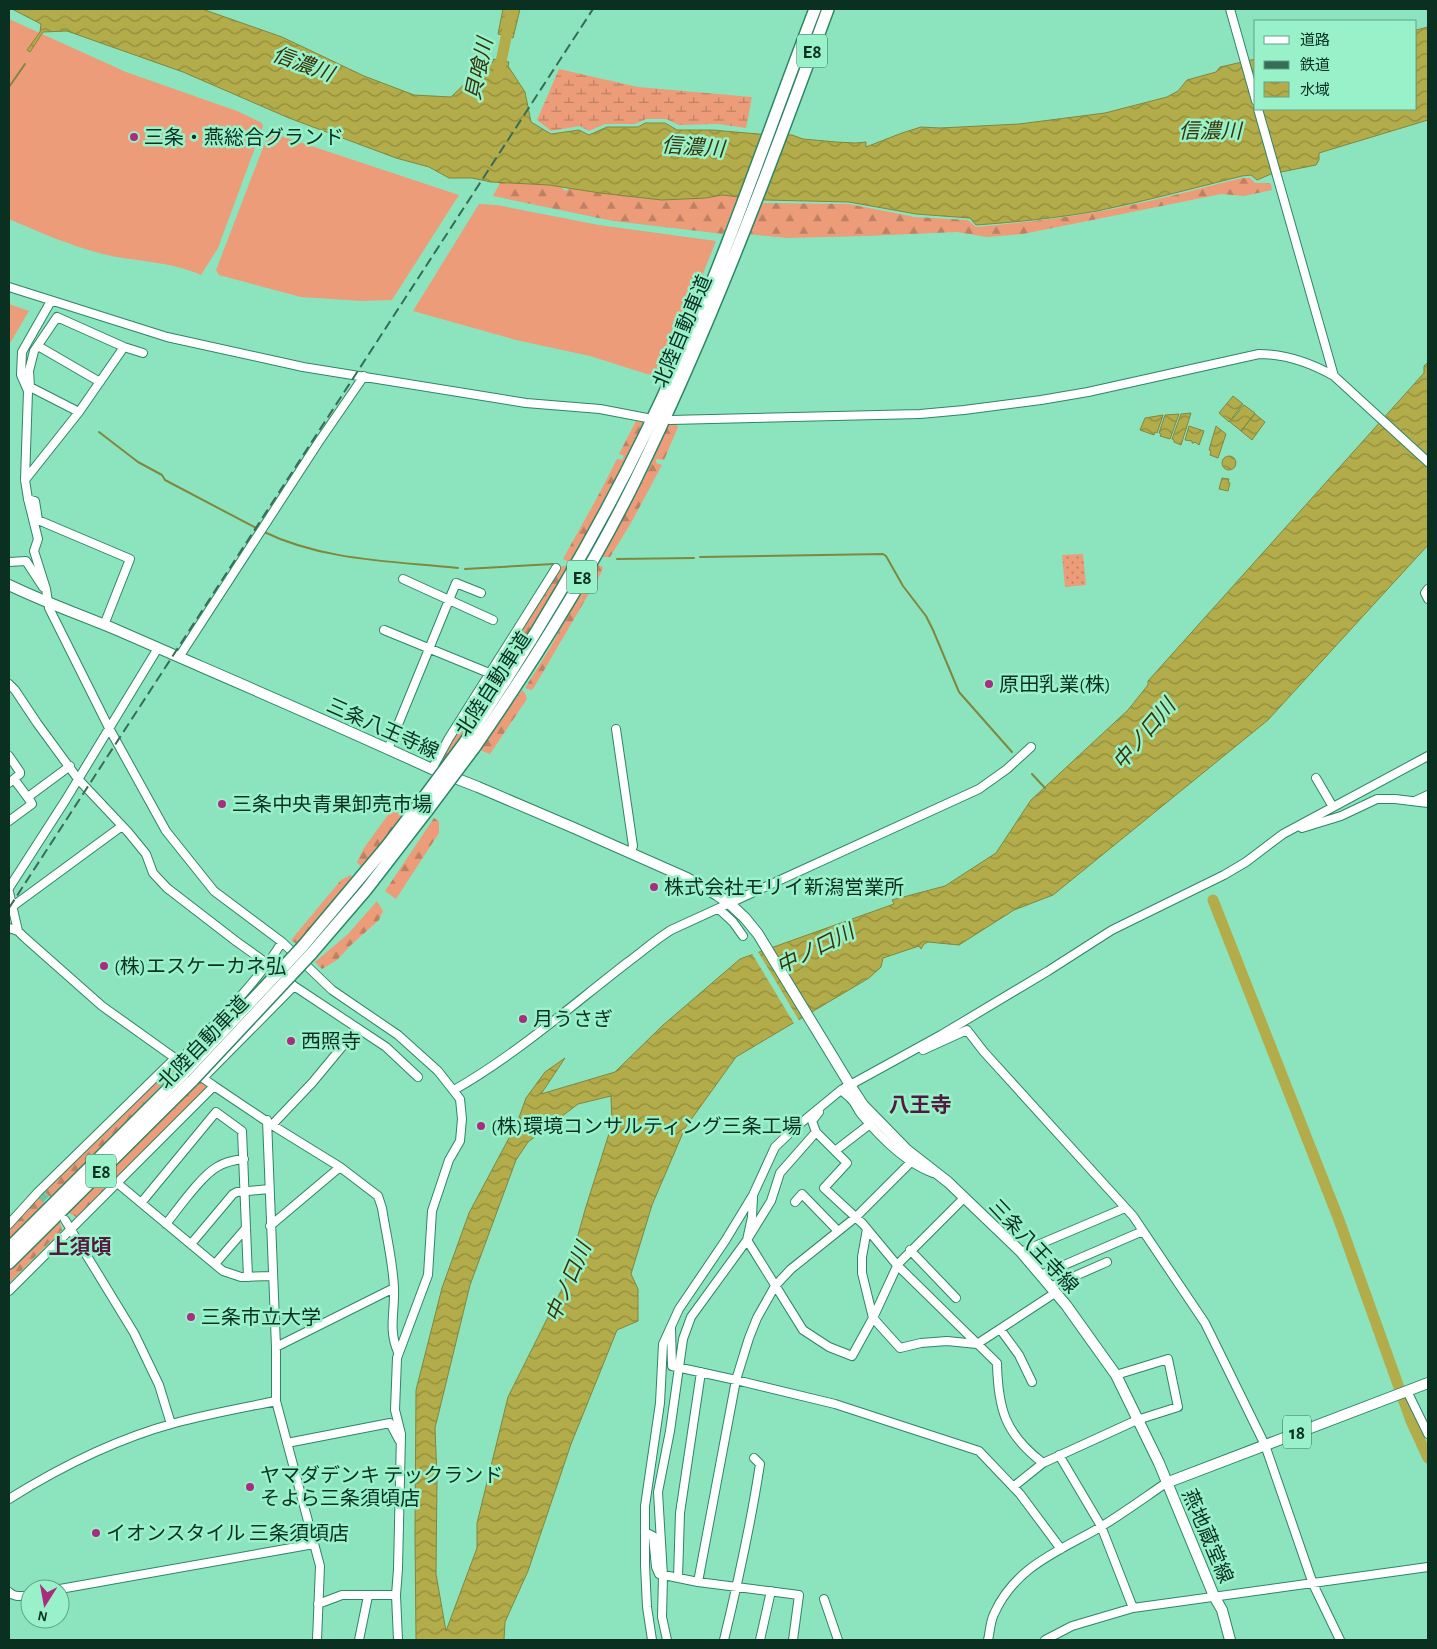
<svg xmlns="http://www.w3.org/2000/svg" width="1437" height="1649" font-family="'Alegreya Sans','Noto Sans JP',sans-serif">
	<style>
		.grass { fill: #ec9c78 }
		.forest { fill: url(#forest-firs) }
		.wetland { fill: url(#wetland-marsh) }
		.park { fill: url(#park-dots) }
		.water { fill: url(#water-waves); stroke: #80873e; fill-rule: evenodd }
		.pier { fill: #8ce4be }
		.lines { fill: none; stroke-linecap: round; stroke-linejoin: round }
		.stream { stroke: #80873e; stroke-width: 2 }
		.river { stroke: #b3ac4a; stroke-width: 11 }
		.minor-tunnel { stroke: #72c09f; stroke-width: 8; stroke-dasharray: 8 4; stroke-linecap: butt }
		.minor-casing { stroke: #2b8765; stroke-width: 10 }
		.major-casing { stroke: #2b8765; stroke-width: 12 }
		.highway-casing { stroke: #2b8765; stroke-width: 14 }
		.minor { stroke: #fff; stroke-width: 8 }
		.major { stroke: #fff; stroke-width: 10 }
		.highway { stroke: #fff; stroke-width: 11 }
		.rail { stroke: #366d57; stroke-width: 2; stroke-dasharray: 10 5; stroke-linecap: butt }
		.highway-bridge-casing { stroke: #2b8765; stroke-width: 14; stroke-linecap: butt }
		.highway-bridge { stroke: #fff; stroke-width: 11 }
		.poi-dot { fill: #a92d7f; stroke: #99f1ca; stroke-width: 2 }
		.labels { text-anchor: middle; stroke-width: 5; stroke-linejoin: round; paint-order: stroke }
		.shield { fill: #99f1ca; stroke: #356a54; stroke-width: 1 }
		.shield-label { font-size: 19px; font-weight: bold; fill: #0a3022 }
		.poi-label { font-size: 20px; fill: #0a3022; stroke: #99f1ca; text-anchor: start }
		.street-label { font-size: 20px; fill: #0a3022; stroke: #99f1ca }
		.water-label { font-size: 21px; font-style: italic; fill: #38350a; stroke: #99f1ca }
		.neighbourhood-label { font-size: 21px; font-weight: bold; fill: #54193f; stroke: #99f1ca }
	</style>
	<defs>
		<pattern id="forest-firs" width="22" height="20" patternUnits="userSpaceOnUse" patternTransform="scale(1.25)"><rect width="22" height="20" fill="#ec9c78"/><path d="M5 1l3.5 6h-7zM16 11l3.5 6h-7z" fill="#bd8062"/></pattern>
		<pattern id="wetland-marsh" width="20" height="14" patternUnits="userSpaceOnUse" patternTransform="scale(1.25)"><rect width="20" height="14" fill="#ec9c78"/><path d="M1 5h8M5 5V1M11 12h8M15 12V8" fill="none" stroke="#bd8062"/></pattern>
		<pattern id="park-dots" width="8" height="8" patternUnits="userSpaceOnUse" patternTransform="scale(1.25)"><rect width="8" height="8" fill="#ec9c78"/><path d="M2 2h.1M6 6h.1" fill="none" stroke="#bd8062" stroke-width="1.8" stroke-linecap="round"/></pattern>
		<pattern id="water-waves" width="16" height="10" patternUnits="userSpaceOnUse" patternTransform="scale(1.25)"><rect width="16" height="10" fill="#b3ac4a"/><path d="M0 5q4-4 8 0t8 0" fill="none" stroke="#908c3d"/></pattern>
	</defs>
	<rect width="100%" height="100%" fill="#8ce4be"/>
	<!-- grass -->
	<path class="grass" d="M9 19 126 72 237 111 262 123 263 126 218 248 201 275C170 261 136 262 103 254 71 246 39 232 9 219Z
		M269 132 459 195 392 300 362 301 301 297 219 275 216 270Z
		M479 204 497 205 599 225 716 241 663 375 658 376 647 374 590 356 516 340 413 311Z
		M9 304 29 311 9 345Z"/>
	<!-- forest -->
	<path class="forest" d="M1242 178H1250L1255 183H1267L1271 184 1272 190 1244 196 1221 194 1023 234 987 237 957 232 867 236 788 238 747 234 758 203 849 204 915 217 968 220 976 227C1016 223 1057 219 1097 212 1146 203 1194 190 1242 178Z
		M502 179 554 180 565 191 579 184 740 193 723 234 613 221 493 196Z
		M636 421 645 423 617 479 612 484 586 535 571 561H567L563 559 564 557 598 496 617 459 622 460 624 456 619 454Z
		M668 423H676L678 427 664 460 656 459V463L662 465 631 523 610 557H602L652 462Z
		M596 564 603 567 601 573 533 689 531 690 525 688 550 648Z
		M564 566H571L502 677 494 673 559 567Z
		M491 678 499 685 443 767 439 765 440 761 488 680Z
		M522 690 525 693 527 699 490 754 480 750Z
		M407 796 418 802 363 869 357 862 364 848 401 797Z
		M434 818 439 821V833L396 899 385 891Z
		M350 875 354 879 298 945 291 940 341 880Z
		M377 901 383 911 379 920 351 945 337 960 322 969 315 962 348 934Z
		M173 1063 180 1068 176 1073H173L141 1106 140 1109 51 1198 45 1192Z
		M199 1081 208 1087 76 1217 67 1212 133 1146H136L191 1090 192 1087Z
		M39 1197 45 1203 9 1239V1226Z
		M59 1219 62 1230 9 1283V1270Z"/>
	<!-- wetland -->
	<path class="wetland" d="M559 69 638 87 752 97 746 128 718 124 679 125 666 119H646L635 124H605L589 131 580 126 551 131 537 120Z"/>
	<!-- park -->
	<path class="park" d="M1083 554 1086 585 1065 587 1062 555Z"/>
	<!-- water -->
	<path class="water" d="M12 9H202L282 37 364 76 414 95 451 97 476 73 493 62V59L509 62 508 66 525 92 531 122 551 134 579 130 589 135 607 127H638L645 123H665L677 130H712L758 134 792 135 803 139 836 142 856 143 866 142V147L902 133 921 127 940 128 1019 124 1105 113 1167 97 1178 91 1187 80 1216 72 1220 67 1256 59V109H1416V30L1428 27V120L1319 153V160L1316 165 1271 174 1257 180 1251 175 1242 176C1194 188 1146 201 1097 211 1057 218 1017 222 976 225L970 218 916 214 849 202 765 200 722 195 706 198 662 200 600 193 549 185 491 182 472 178H449L429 167 396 158 289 118 183 72 67 31 43 32 30 52 27 50 40 32 41 24Z
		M503 9H520L513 38 498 34Z
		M1428 362V545L1268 720 1053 895 1014 910 959 945 928 942 924 944 921 949 919 946 883 958 881 967 869 978 736 1057 685 1128 652 1205 631 1274 638 1289V1321L617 1330 571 1444 528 1571 505 1622 504 1640H416L415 1535 416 1390 442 1288 469 1213 517 1123 526 1098 545 1072 565 1058 541 1094 615 1072 662 1026 740 959 894 904 892 900 945 886 996 853 1031 800 1128 710 1148 685V681L1424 373V366ZM611 1096 612 1124 585 1210 564 1285 508 1397 477 1523V1548L446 1631 436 1574 437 1477 435 1428 470 1285 516 1160 528 1142 578 1104Z
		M1233 396 1243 404 1229 422 1219 413Z
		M1244 405 1255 413 1241 431 1230 422Z
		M1191 413 1181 445 1174 442V440L1172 439 1181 414Z
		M1179 414 1170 439 1160 436 1161 434 1159 433 1165 415Z
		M1255 414 1265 422 1252 440 1241 431Z
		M1163 415 1157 433 1155 432 1154 435 1140 430 1145 418Z
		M1189 426 1204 431 1199 445 1195 442 1194 443H1192V441L1185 440Z
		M1216 426 1226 434 1218 458 1210 455 1211 451 1209 450Z
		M1222 463a7 7 0 1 1 14 0a7 7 0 1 1-14 0Z
		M1222 478 1229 479 1228 482 1230 483 1228 491 1219 489Z"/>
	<!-- pier -->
	<path class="pier" d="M757 950 800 1022 795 1025 751 952Z"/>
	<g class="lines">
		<!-- stream -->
		<path class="stream" d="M9 87 25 64
			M99 432 138 462 162 475 165 480 258 529
			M262 531C323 561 392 561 458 568
			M700 557 883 554 886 556 903 586 926 616 933 630 959 692 1012 752
			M617 559 694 558
			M465 569 553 564
			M1032 774 1045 788"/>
		<!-- river -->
		<path class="river" d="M498 76 512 9
			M1213 900 1339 1220 1411 1421 1428 1458"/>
		<!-- minor-tunnel -->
		<path class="minor-tunnel" d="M40 1194 54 1207"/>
		<!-- minor casing -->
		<g class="minor-casing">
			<path id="minor" d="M1230 9 1256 101
				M1258 109 1334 376
				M9 287 167 337 303 367 526 403 600 409 647 418
				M51 301 22 352 21 375 28 391 25 480 28 499 38 539 34 551 46 589 49 608 109 728 166 831 214 891 282 942 332 990 398 1035 438 1071 460 1099 462 1119 460 1141 449 1160 432 1211 428 1275 397 1358 395 1410 401 1434 398 1569 396 1595 398 1640
				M38 346 100 382
				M30 387 79 412
				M28 391 30 387 29 371 34 351 57 317 124 347 143 353
				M670 420 920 414 964 410 1041 400 1088 392 1259 354C1286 354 1311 363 1334 376L1428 462
				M25 480 79 412 124 347
				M28 499 35 501 38 520 130 559 104 625
				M9 562 26 561 43 587
				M403 579 493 620
				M1428 589 1425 593 1428 599
				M384 630 489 673
				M179 657 318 443 364 376
				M9 684 15 690 37 723 78 779 128 832 146 854 153 873 167 888 237 942 268 964 294 986 386 1047 418 1077
				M616 729 633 846 631 852
				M388 749 456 583 481 593
				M9 756 20 772V774L9 783
				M432 769 449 738 556 568
				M1316 778 1333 807
				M28 797 70 766
				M1415 801 1428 795
				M9 821 32 804 31 802 14 779
				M1302 828 1341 816 1377 799H1395L1428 803
				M9 888 65 801 158 648
				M9 892 18 931 24 937 102 1006 214 1086 272 1125 340 1167 378 1196 382 1208C386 1234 393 1262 394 1288 395 1312 388 1330 398 1352
				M13 906 122 826
				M719 909 733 922 743 936
				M9 928 18 931
				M923 1050 967 1030 984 1052 1133 1216 1205 1323 1265 1445 1313 1584 1340 1640
				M179 1061C215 1023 255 986 282 942
				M203 1078 294 986
				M454 1090C517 1054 571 1006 628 962 643 951 655 940 671 930L979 789 1007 769 1031 747
				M841 1090C844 1093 847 1095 850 1098 855 1102 857 1109 861 1114 880 1137 905 1163 933 1173
				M267 1120 276 1347V1401L320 1566 317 1640
				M272 1125 312 1083 351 1036 359 1030
				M816 1132 847 1163 824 1188 863 1224 897 1265 997 1363C998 1409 1005 1434 1043 1463L1137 1420 1178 1407 1168 1359 1116 1375
				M835 1151 870 1124
				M116 1182 223 1271 241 1277 272 1276
				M753 1197 752 1217 747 1240 803 1330 829 1347 852 1356 873 1318 898 1264 964 1198
				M795 1202 802 1194 838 1231
				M141 1203 216 1112 242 1131 248 1277
				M65 1220 134 1333 159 1385 171 1424
				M9 1224 38 1192 175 1058
				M166 1224C178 1209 201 1176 217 1167 225 1162 234 1160 244 1159
				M270 1226 340 1167
				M867 1229 862 1257V1273L873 1318 900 1348 921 1343 947 1341 977 1344 1055 1293
				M191 1244 233 1194 237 1192 269 1189
				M910 1250 956 1298
				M1021 1252 1125 1208
				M215 1264 246 1228
				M1041 1275 1143 1231
				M1050 1287 1107 1262
				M9 1291 214 1086
				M671 1328 672 1366 736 1380 835 1404 979 1451 1020 1494 1061 1549
				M1000 1329 1019 1355 1032 1382
				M276 1347 394 1288
				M1407 1391 1428 1434
				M287 1443 390 1423 399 1440
				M1059 1455 1101 1526 1133 1608
				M1013 1487 1043 1463
				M9 1499C60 1467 116 1439 175 1423 208 1414 242 1408 276 1401
				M645 1532 653 1536 656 1567 659 1574 698 1582 799 1595 793 1640
				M678 1578 680 1513 701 1372
				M698 1582 736 1380 749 1338 757 1318 775 1286 791 1269 856 1217 911 1162
				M60 1589 314 1544
				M9 1592C15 1598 22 1596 30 1595
				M824 1599 838 1640
				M318 1604 342 1595H396
				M359 1640 368 1596
				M652 1640 647 1607 645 1565V1506L660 1403 663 1344 679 1309 725 1241 753 1195 775 1147 796 1127 841 1090 941 1035 1048 971 1112 930 1224 875 1246 862 1283 834 1428 756
				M667 1640 662 1617 663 1576 658 1492 670 1431 683 1339 691 1317 747 1240 771 1201 780 1173 816 1132 812 1121 819 1112
				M724 1640C738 1582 751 1523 760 1464L754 1458
				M760 1640 771 1591
				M988 1640C990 1632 990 1622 994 1614 1015 1567 1057 1552 1099 1528 1122 1514 1144 1498 1166 1483
				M1045 1640 1072 1626 1133 1608 1428 1567"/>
		</g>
		<!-- major casing -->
		<g class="major-casing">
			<path id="major" d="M9 585C44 602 81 615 117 630 222 676 328 721 432 769L478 787 574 828 687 878 717 895 729 903 745 918 758 934 850 1085 863 1105 907 1150 948 1182 1021 1252 1066 1305 1116 1375 1159 1463 1214 1596 1222 1610 1230 1640
				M1166 1483 1428 1383"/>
		</g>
		<!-- highway casing -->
		<g class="highway-casing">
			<path id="highway" d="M465 742C547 621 620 495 679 361 730 245 770 126 815 9
				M474 748C532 664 588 576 634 483 709 330 769 170 828 9
				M302 947 386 847 419 804
				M311 954 366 890 427 811
				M9 1248 184 1073
				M9 1263 193 1080"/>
		</g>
		<!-- minor -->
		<use href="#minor" class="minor"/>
		<!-- major -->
		<use href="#major" class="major"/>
		<!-- highway -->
		<use href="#highway" class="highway"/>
		<!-- rail -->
		<path class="rail" d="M9 908 593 9"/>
		<!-- highway-bridge casing -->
		<g class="highway-bridge-casing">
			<path id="highway-bridge" d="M419 804 465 742
				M427 811 474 748
				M184 1073 302 947
				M193 1080 311 954"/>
		</g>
		<!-- highway-bridge -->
		<use href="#highway-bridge" class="highway-bridge"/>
	</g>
	<!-- markers -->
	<g class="poi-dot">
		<circle cx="134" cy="137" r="5"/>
		<circle cx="989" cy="684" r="5"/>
		<circle cx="222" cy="804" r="5"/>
		<circle cx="654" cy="887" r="5"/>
		<circle cx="104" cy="966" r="5"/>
		<circle cx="523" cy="1019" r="5"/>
		<circle cx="291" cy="1041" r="5"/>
		<circle cx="481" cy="1126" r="5"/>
		<circle cx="191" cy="1317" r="5"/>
		<circle cx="250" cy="1487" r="5"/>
		<circle cx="96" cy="1533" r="5"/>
	</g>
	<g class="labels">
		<!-- shield labels -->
		<g class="shield">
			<rect x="797" y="34.5" width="30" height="33" rx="4"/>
			<rect x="567" y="560.5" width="30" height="33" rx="4"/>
			<rect x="86" y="1154.5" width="30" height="33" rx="4"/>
			<rect x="1283" y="1415.5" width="28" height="33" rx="4"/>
		</g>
		<g class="shield-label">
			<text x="812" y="58">E8</text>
			<text x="582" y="584">E8</text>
			<text x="101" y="1178">E8</text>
			<text x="1297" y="1439">18</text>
		</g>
		<!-- poi labels -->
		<g class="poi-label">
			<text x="144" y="144">三条・燕総合グランド</text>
			<text x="999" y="691">原田乳業(株)</text>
			<text x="232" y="811">三条中央青果卸売市場</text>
			<text x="664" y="894">株式会社モリイ新潟営業所</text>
			<text x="114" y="973">(株)エスケーカネ弘</text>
			<text x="533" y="1026">月うさぎ</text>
			<text x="301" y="1048">西照寺</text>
			<text x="491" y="1133">(株)環境コンサルティング三条工場</text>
			<text x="201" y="1324">三条市立大学</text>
			<text x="260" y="1482">ヤマダデンキ テックランド<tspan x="260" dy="23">そよら三条須頃店</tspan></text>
			<text x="106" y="1540">イオンスタイル 三条須頃店</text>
		</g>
		<!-- street labels -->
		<g class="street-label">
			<text transform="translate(682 331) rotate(-67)" y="7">北陸自動車道</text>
			<text transform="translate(493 684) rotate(-57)" y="7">北陸自動車道</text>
			<text transform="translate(383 728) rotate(24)" y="7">三条八王寺線</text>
			<text transform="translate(203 1042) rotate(-46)" y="7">北陸自動車道</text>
			<text transform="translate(1034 1246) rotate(47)" y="7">三条八王寺線</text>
			<text transform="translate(1208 1536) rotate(67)" y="7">燕地蔵堂線</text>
		</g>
		<!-- water labels -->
		<g class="water-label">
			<text transform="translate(303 64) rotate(20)" y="7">信濃川</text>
			<text transform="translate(479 69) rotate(-78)" y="7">貝喰川</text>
			<text x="1210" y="138">信濃川</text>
			<text transform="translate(693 147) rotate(4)" y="7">信濃川</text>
			<text transform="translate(1144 734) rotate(-50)" y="7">中ノ口川</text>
			<text transform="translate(815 949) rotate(-27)" y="7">中ノ口川</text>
			<text transform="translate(568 1282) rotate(-67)" y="7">中ノ口川</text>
		</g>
		<!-- neighbourhood labels -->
		<g class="neighbourhood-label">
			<text x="920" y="1112">八王寺</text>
			<text x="80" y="1254">上須頃</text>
		</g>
	</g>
	<!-- border -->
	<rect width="1437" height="1649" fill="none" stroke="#0a3022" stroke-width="20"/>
	<!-- legend -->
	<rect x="1254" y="20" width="162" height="90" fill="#99f1ca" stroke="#60a487"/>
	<rect x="1264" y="36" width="25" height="8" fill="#ffffff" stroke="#60a487"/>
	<text x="1300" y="45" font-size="15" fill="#0a3022">道路</text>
	<rect x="1264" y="61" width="25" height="8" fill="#366d57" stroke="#60a487"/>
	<text x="1300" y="70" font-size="15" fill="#0a3022">鉄道</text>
	<rect x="1264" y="82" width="25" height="15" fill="url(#water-waves)" stroke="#60a487"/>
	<text x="1300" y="95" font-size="15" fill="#0a3022">水域</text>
	<!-- north arrow -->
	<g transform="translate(45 1604) rotate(191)"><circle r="24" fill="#99f1ca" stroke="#60a487"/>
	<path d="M0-4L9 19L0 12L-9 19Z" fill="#a92d7f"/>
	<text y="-8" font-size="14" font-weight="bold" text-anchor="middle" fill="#0a3022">N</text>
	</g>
</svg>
